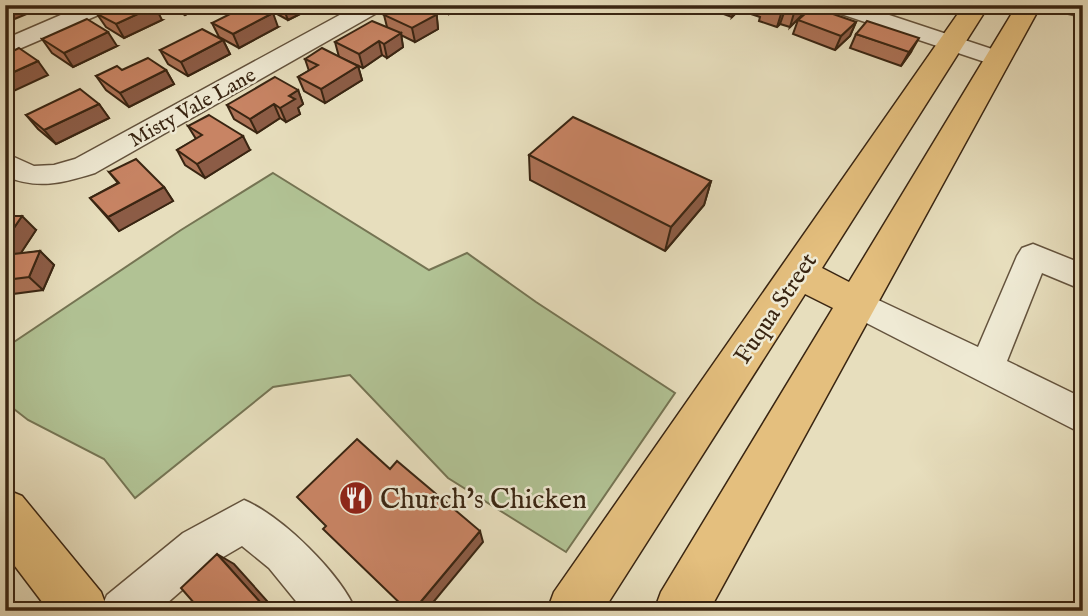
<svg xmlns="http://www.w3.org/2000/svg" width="1088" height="616" font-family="'IM FELL English',serif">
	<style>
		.green { fill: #b1c294; stroke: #757453; stroke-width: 2 }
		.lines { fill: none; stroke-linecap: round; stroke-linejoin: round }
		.minor-casing { stroke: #64533d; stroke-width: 3 }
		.major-casing { stroke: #392512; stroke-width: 3 }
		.minor { fill: #efead4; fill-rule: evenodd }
		.major { fill: #e4bf7e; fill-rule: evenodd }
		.wall { fill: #ac7256; stroke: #392512; stroke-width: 2 }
		.shaded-wall { fill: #8c5c46; stroke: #392512; stroke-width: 2 }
		.building { fill: #c88464; stroke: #392512; stroke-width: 2 }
		.labels { text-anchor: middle; stroke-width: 5; stroke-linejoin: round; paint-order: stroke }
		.far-street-label { font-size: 21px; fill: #392512; stroke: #efead4 }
		.street-label { font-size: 24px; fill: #392512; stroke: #efead4 }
		.near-poi-label { font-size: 28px; fill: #392512; stroke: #efead4; text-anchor: start }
	</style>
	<rect width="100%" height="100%" fill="#e7debd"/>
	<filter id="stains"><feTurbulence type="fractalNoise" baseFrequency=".00286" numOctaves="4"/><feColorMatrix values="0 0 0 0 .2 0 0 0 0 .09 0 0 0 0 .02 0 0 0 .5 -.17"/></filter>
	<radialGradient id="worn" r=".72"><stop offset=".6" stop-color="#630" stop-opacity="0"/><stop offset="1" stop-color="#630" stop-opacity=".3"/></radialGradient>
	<!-- green -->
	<path class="green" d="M273 173 429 270 467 253 536 302 675 393 566 552 448 478 350 375 273 387 135 498 104 459 28 420 5 402V348L181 230Z"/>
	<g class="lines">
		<!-- minor casing -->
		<g class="minor-casing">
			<path id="minor" d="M84 5H112L110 10 5 55V39Z
				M358 5H384L382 10 95 173C63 183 37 190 5 176V153L34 166 54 165 75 159Z
				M827 5H859L1007 54 1011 59 1007 64H991L829 10Z
				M1051 5H1083V17L1053 10Z
				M1033 244 1083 264V290L1042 273 1007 361 1083 398V434L845 312 840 303 845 294 857 290 978 347 1017 256 1022 248Z
				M244 500C282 516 340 573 356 611H304L269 568 242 546 213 563 158 611H100L107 595 183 533Z"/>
		</g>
		<!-- major casing -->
		<g class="major-casing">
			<path id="major" d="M964 5H989L822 268 849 282 1017 5H1041L709 611H654L661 592 833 308 805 294 603 611H547L554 592Z
				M5 489 22 496 101 592 108 611H49L5 553Z"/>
		</g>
		<!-- minor -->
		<use href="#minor" class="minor"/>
		<!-- major -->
		<use href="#major" class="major"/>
	</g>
	<!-- wall -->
	<path class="wall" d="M167 5H204L185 15Z
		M264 5H318L288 20 266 8Z
		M401 5H464L449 14 436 9 438 29 415 42 401 35 403 47 387 58 382 55 363 68 339 57 335 42 387 27 384 15Z
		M699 5H744L732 17Z
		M747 5H806L802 15 790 27 780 24 777 27 759 21 760 17 745 12Z
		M97 14 162 20 124 38 106 27Z
		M798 20 856 22 850 36 835 50 793 34Z
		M212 23 278 27 239 48 219 37Z
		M856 34 911 52 901 66 850 48Z
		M42 39 117 46 73 67 52 53Z
		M223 40 230 54 188 76 168 64 160 50Z
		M305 59 358 66 362 80 325 103 304 91 298 77 309 71Z
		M122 70H166L174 84 129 107 106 90 96 76Z
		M298 90 303 104 298 108 300 114 286 122 280 118 257 133 234 119 227 105Z
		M99 104 109 118 56 144 38 129 26 115Z
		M188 126 250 150 205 178 185 165 177 150 196 139Z
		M529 155 711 181 704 205 665 251 530 180Z
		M109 172 164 187 173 201 119 231 90 198 118 183Z
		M5 216 36 230 20 254 40 251 54 265 43 290 5 295Z"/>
	<!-- shaded-wall -->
	<path class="shaded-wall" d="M5 5H24L29 13 5 23Z
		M180 5H204L185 15Z
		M285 5H318L288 20 283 7Z
		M448 5H464L449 14Z
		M735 5H744L732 17Z
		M803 5H806L802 15 790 27 794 13Z
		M155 6 162 20 124 38 116 24Z
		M436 7 438 29 415 42 412 28 428 11Z
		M785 10 780 24 777 27 781 14Z
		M273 13 278 27 239 48 233 34Z
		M856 22 850 36 835 50 841 36Z
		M108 32 117 46 73 67 64 53Z
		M401 33 403 47 387 58 384 44Z
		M919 38 911 52 901 66 909 52Z
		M223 40 230 54 188 76 181 62Z
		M379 41 382 55 363 68 359 54Z
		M38 61 48 75 5 95V76Z
		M358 66 362 80 325 103 321 89Z
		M166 70 174 84 129 107 120 93Z
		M298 90 303 104 298 108 300 114 286 122 280 108 289 96Z
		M99 104 109 118 56 144 44 130Z
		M274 104 280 118 257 133 250 119Z
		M243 136 250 150 205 178 197 164Z
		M711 181 704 205 665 251 671 227Z
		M164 187 173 201 119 231 108 217Z
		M22 216 36 230 15 262 5 253V241Z
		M40 251 54 265 43 290 29 277Z
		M480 531 483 542 426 611H413Z
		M217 554 234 564 276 611H268Z"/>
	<!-- building -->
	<path class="building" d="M116 5H154L155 6 116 24 97 14Z
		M248 5H257L273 13 233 34 212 23Z
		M401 5H433L436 7 428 11 436 15 412 28 384 15Z
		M765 5H803L794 13 785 10 781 14 763 7Z
		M813 7 856 22 841 36 798 20Z
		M87 19 108 32 64 53 42 39Z
		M372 21 401 33 384 44 379 41 359 54 335 42Z
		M867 21 919 38 909 52 856 34Z
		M202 29 223 40 181 62 160 50Z
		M19 48 38 61 5 76V55Z
		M322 48 358 66 321 89 298 77 318 65 305 59Z
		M148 58 166 70 120 93 96 76 117 66 122 70Z
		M275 77 298 90 289 96 295 99 280 108 274 104 250 119 227 105Z
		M80 89 99 104 44 130 26 115Z
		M209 115 243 136 197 164 177 150 202 135 188 126Z
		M573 117 711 181 671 227 529 155Z
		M136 159 164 187 108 217 90 198 119 183 109 172Z
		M5 216H22L5 241Z
		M40 251 29 277 5 280V255Z
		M357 439 390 469 397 461 480 531 413 611H408L323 529 326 526 297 497Z
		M217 554 268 611H201L181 588Z"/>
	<!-- icons -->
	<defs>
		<g id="restaurant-disc" transform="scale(1.75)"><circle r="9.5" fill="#8f2418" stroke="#efead4"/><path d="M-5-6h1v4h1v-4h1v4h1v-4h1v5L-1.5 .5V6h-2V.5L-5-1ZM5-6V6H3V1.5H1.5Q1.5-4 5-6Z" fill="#fff"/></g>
	</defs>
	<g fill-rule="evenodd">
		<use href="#restaurant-disc" x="356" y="498"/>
	</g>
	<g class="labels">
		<!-- far-street labels -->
		<g class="far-street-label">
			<text transform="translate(192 107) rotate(-29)" y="7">Misty Vale Lane</text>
		</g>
		<!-- street labels -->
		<g class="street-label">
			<text transform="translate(775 308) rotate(-56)" y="8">Fuqua Street</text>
		</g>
		<!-- near-poi labels -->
		<g class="near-poi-label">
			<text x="380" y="508">Church's Chicken</text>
		</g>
	</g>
	<!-- margin -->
	<rect width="1088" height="616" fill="none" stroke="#e7debd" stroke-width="28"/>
	<rect x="7" y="7" width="1074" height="602" fill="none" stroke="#392512" stroke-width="3.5"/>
	<rect x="14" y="14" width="1060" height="588" fill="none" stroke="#392512" stroke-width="2"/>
	<rect width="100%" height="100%" filter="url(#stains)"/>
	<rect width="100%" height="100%" fill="url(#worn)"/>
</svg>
